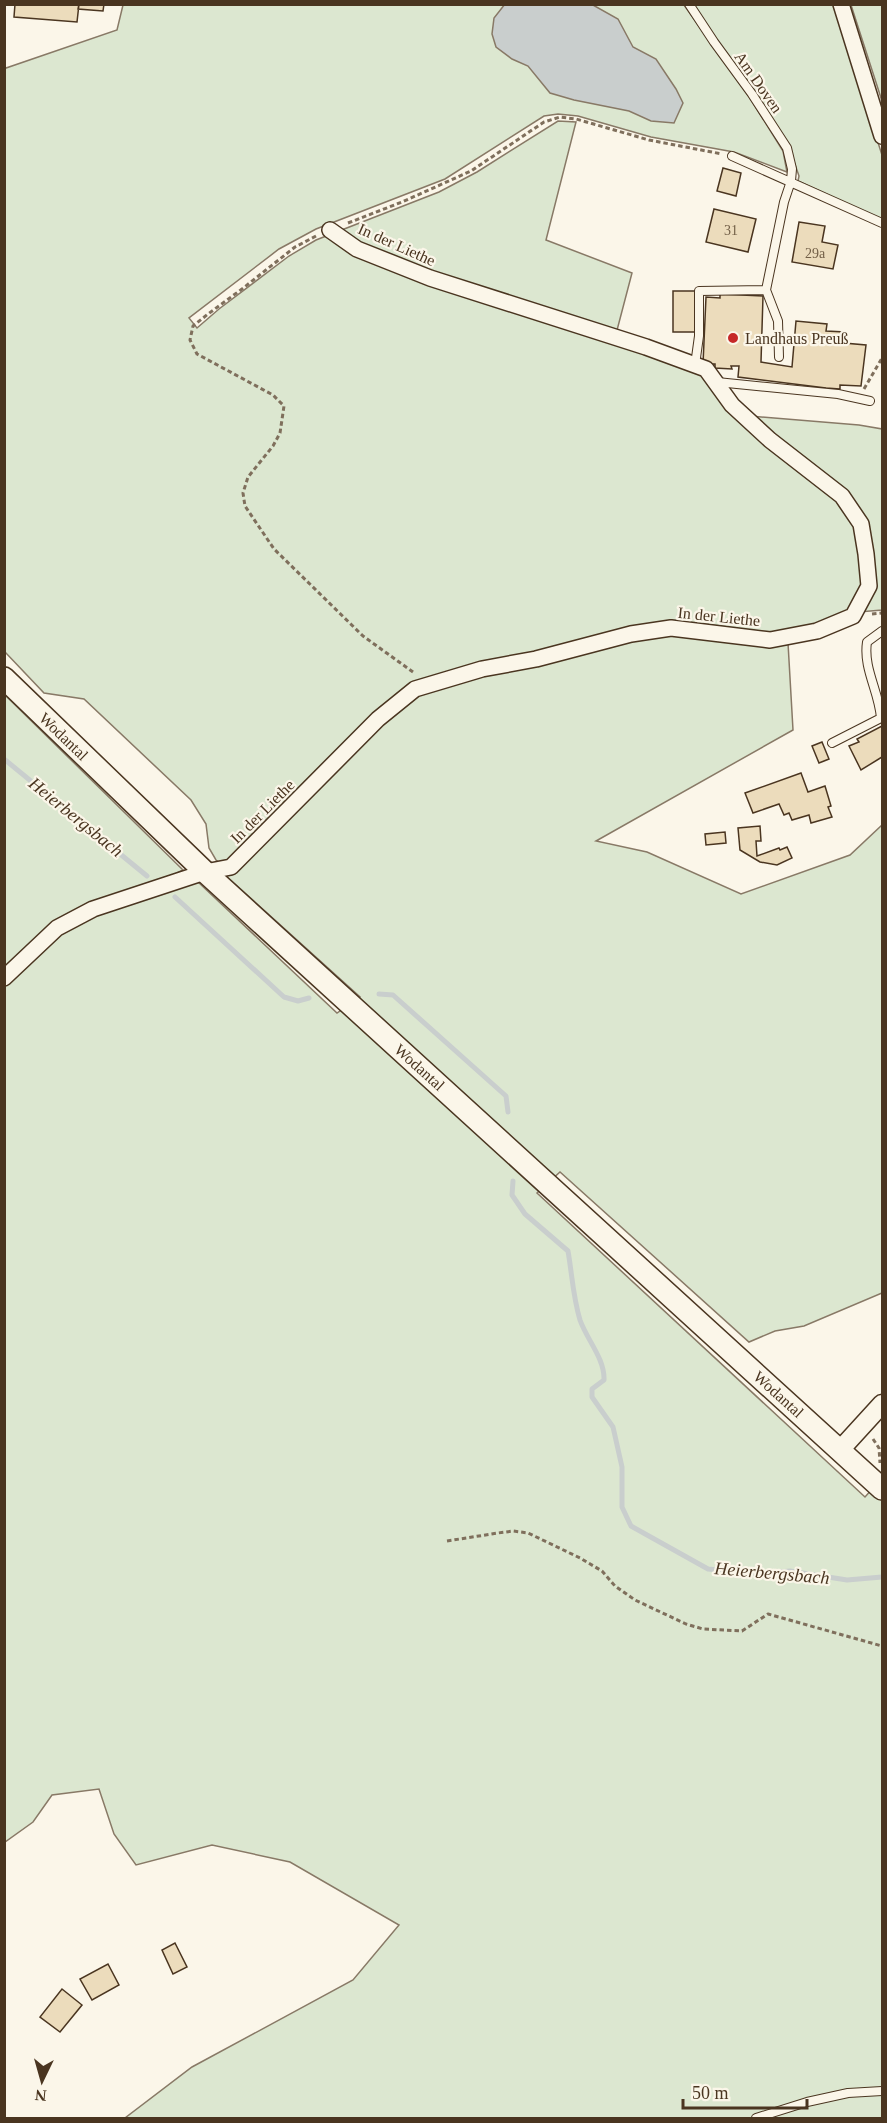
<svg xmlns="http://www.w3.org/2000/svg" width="887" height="2123" font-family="'Times New Roman',serif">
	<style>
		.green { fill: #dce7d0; stroke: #887966; stroke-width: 1.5 }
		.water { fill: #c9cecd; stroke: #887966; stroke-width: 1.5 }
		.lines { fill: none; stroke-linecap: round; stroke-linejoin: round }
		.stream { stroke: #c9cecd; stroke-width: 5 }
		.building { fill: #ecdcbc; stroke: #4a3520; stroke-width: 1.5 }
		.service-casing { stroke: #4a3520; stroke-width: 10 }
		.minor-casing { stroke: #4a3520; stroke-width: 18 }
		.tertiary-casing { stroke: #4a3520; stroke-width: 21 }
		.secondary-casing { stroke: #4a3520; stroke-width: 24 }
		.path { stroke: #7f6f5c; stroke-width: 3; stroke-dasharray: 4.5 3; stroke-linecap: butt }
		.service { stroke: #fbf6e9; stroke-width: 8 }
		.minor { stroke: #fbf6e9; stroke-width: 15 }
		.tertiary { stroke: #fbf6e9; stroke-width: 18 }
		.secondary { stroke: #fbf6e9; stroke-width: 21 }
		.poi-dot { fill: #c62828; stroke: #fbf6e9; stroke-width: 2 }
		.labels { text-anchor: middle; stroke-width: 4.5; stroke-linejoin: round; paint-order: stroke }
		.number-label { font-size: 14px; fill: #725f47 }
		.street-label { font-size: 16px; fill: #4a3520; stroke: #fbf6e9 }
		.poi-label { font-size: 16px; fill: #4a3520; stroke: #fbf6e9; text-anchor: start }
		.water-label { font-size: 18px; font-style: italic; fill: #4a3520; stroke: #fbf6e9 }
	</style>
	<rect width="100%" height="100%" fill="#fbf6e9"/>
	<!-- green -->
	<path class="green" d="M123 5H684L748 95 783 151 787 172 734 152 651 137 578 116 558 114 544 116 445 179 316 229 279 249 189 318 197 328 219 309 289 256 316 240 439 192 477 172 558 121 576 122 546 240 632 273 616 334 703 374 838 499 857 524 863 585 847 615 773 635 675 624 415 686 223 865 216 860 209 848 206 824 191 800 84 699 44 693 5 652 4 65 6 68 117 30Z
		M693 5H834L882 155V220L798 181 799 176 789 147Z
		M851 5H882V104L881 98Z
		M750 416 859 425 882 429V610L859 612 872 587 866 525Z
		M671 632 788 643 793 730 596 841 647 852 741 894 850 855 882 825V1293L804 1326 775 1331 749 1342 560 1172 537 1193 865 1497 882 1478V2118H125L192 2067 353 1980 399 1925 290 1862 212 1845 136 1865 114 1834 99 1789 52 1795 33 1822 5 1842V985L62 931 91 913 197 881 337 1013 360 997 225 875 372 732 418 694 438 685Z
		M5 695 183 870 145 889 89 907 5 974Z"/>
	<!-- water -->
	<path class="water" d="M505 4 593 5 618 19 633 47 656 59 676 89 683 103 674 123 651 121 629 111 574 100 550 93 528 66 512 59 496 47 492 34 494 18Z"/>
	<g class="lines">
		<!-- stream -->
		<path class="stream" d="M4 759 147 876
			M175 897 284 997 298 1001 309 998
			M379 994 393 995 506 1096 508 1112
			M513 1181 512 1195 525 1214 568 1251C572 1274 573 1297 580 1320 587 1340 605 1359 604 1380L592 1389V1397L613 1427 622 1467V1507L631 1526 708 1569 759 1574 790 1571 847 1580 882 1577"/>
	</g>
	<!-- building -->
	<path class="building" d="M15 4H79L77 22 14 17Z
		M79 4H104L103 11 78 9Z
		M723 168 741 173 736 196 717 191Z
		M714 209 756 219 748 252 706 242Z
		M799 222 825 226 822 242 838 245 833 269 792 262Z
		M673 291H695V332H673Z
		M720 294 763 296 761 362 792 367 796 321 827 324 826 331 845 332 844 343 866 345 861 386 840 385V389L826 388 738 377 739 366H731L732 369 715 368V364H703L706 297 720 298Z
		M882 726V757L861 770 849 746 859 742 857 739Z
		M822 742 829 759 819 763 812 746Z
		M801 773 808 792 825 786 831 806 828 807 832 817 811 823 809 815 792 820 789 813 784 815 779 804 753 813 745 793Z
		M760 826 761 841H756L757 856 779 848 780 850 787 847 792 858 777 865 760 862 740 850 738 828Z
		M725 832 726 843 706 845 705 834Z
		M175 1943 187 1967 173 1974 162 1950Z
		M108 1964 119 1985 92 2000 80 1979Z
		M62 1989 82 2005 60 2032 40 2017Z"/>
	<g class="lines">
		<!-- service casing -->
		<g class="service-casing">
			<path id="service" d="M689 4 714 42 752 94 787 148 792 169 791 181 784 202 766 290 699 291V336L695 365
				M732 156 882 223
				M766 290 778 321 779 357
				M717 382 838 394 870 401
				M832 743 881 718C879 691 863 669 867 642L882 631
				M756 2118 807 2102 848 2093 882 2091"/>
		</g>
		<!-- minor casing -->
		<g class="minor-casing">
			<path id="minor" d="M841 4 882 136
				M4 978 57 928 93 909 205 872 231 867 378 719 415 689 482 669 536 659 631 634 671 628 770 640 817 631 853 616 869 586 866 554 861 524 842 496 770 440 732 405 706 369 646 347 430 278 357 249 330 230"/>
		</g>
		<!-- tertiary casing -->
		<g class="tertiary-casing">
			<path id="tertiary" d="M840 1450 882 1404"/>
		</g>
		<!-- secondary casing -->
		<g class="secondary-casing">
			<path id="secondary" d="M4 678 205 872 882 1489"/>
		</g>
		<!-- path -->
		<path class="path" d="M348 223 402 202 471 171 544 122 560 117 576 119 649 140 722 154
			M316 236 295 247 242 289 208 314 193 326 190 340 197 354 273 395 284 406 280 433 273 446 248 477 243 493 245 506 274 549 363 636 413 672
			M864 389 882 358
			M872 614 882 613
			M873 1439 879 1448 880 1463
			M447 1541 498 1533 513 1531 528 1533 580 1558 602 1571 615 1586 635 1600 686 1624 703 1629 742 1631 768 1614 882 1646"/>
		<!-- service -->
		<use href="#service" class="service"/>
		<!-- minor -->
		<use href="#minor" class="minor"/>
		<!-- tertiary -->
		<use href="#tertiary" class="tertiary"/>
		<!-- secondary -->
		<use href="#secondary" class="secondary"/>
	</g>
	<!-- markers -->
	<circle class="poi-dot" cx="733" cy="338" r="6"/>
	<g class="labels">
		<!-- number labels -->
		<g class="number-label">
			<text x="731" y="235">31</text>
			<text x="815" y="258">29a</text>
		</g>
		<!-- street labels -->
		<g class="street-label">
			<text transform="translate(759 82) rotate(55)" y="6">Am Doven</text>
			<text transform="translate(397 244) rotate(24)" y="6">In der Liethe</text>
			<text transform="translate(719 616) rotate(6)" y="6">In der Liethe</text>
			<text transform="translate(64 736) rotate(44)" y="6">Wodantal</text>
			<text transform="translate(262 811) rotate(-45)" y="6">In der Liethe</text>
			<text transform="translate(420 1067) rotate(42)" y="6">Wodantal</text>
			<text transform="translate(779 1394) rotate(42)" y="6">Wodantal</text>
		</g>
		<!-- poi labels -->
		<g class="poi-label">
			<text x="745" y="344">Landhaus Preuß</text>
		</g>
		<!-- water labels -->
		<g class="water-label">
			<text transform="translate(76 817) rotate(39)" y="6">Heierbergsbach</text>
			<text transform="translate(772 1573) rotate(5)" y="6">Heierbergsbach</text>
		</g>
	</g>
	<!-- border -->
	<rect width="887" height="2123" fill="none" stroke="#4a3520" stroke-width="12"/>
	<!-- north arrow -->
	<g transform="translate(42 2081) rotate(185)" stroke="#fbf6e9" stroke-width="4.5" paint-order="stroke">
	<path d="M0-4.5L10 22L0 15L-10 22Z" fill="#4a3520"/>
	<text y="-9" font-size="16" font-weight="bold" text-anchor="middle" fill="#4a3520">N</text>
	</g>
	<!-- scale -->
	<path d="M683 2099v9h124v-9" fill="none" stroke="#4a3520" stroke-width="3"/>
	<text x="692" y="2099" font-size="18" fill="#4a3520" stroke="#fbf6e9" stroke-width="4.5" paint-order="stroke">50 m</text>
</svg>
